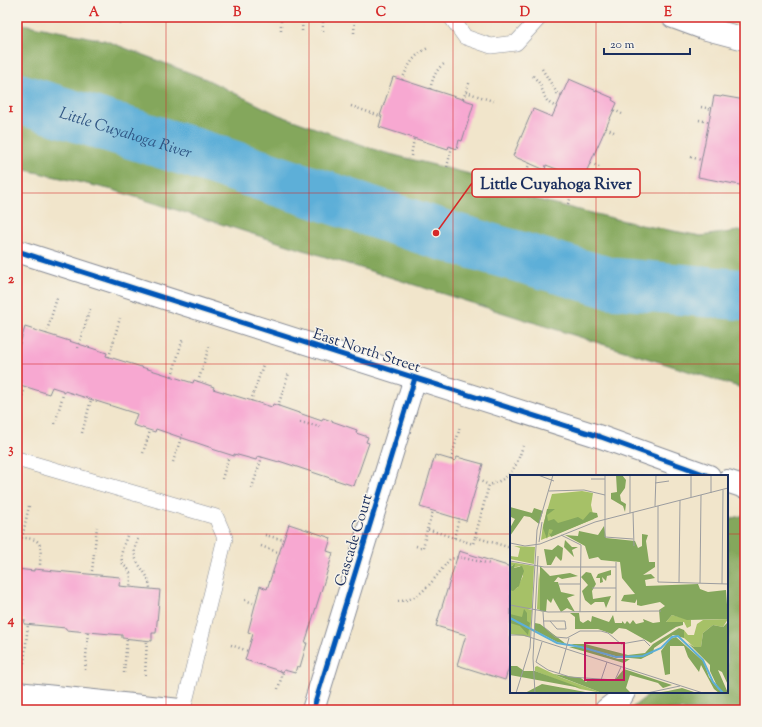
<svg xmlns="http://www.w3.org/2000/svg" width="762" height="727" font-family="'Sorts Mill Goudy',serif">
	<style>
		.forest { fill: #84a75c; stroke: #506b5d }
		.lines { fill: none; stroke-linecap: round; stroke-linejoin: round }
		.river { stroke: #5dafd8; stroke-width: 51 }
		.building { fill: #f7a8d1 }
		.lane-casing { stroke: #868a94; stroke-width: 16 }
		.street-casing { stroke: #868a94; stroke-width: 24 }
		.secondary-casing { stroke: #868a94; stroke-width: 24 }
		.path { stroke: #868a94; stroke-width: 2.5; stroke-dasharray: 1 3; stroke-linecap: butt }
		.lane { stroke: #fff; stroke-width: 15 }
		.street { stroke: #fff; stroke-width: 22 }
		.secondary { stroke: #fff; stroke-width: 22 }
		.cycleway-casing { stroke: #f7f3e8; stroke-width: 8 }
		.cycleway { stroke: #0057b8; stroke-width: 5 }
		.grid { fill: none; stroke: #d62828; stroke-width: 1; stroke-opacity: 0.55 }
		.labels { text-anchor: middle; stroke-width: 3; stroke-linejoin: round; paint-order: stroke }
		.street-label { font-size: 15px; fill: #1b2f5e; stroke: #f7f3e8 }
		.water-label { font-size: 16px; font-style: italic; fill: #2f5583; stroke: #f7f3e8 }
		.inset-river { fill: none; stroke: #5dafd8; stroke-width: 2 }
		.inset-road { fill: none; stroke: #9b9c9f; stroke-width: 1 }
		.view { fill: #c2185b; fill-opacity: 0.15; stroke: #c2185b; stroke-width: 2 }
		.inset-edge { fill: none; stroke: #1b2f5e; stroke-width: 2 }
		.leader { fill: none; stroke: #d62828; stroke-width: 1.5 }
		.callout-dot { fill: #d62828; stroke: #f7f3e8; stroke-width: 1.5 }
		.callout { fill: #f7f3e8; stroke: #d62828; stroke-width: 1.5 }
		.callout-label { font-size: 16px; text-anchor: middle; font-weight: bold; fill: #1b2f5e }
		.neatline { fill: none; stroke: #d62828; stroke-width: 1.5 }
		.grid-label { font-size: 13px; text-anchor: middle; font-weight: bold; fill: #d62828 }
	</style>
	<rect width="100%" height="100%" fill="#f7f3e8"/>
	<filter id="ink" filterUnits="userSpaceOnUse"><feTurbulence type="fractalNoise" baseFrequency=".025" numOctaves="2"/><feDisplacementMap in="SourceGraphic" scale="8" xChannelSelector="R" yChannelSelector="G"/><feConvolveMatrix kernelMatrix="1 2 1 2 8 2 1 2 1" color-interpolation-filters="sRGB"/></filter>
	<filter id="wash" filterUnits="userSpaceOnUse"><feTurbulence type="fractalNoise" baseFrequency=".012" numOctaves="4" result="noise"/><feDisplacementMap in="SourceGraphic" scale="16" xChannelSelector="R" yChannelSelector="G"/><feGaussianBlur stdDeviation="0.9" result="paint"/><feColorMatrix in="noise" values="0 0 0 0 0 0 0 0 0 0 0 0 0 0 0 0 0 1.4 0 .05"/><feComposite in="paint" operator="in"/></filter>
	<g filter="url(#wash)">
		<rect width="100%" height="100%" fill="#f1e5cb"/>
		<!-- forest -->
		<path class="forest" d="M17 23 104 40 206 79 279 115 382 152 490 179 526 197 641 225 701 236 745 230V277L706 281 655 275 619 259 596 261 512 239 447 220 351 181 276 160 164 125 64 97 17 86Z
			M17 114 74 130 104 145 259 183 374 223 460 247 613 295 634 304 659 298 745 311V389L113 190 17 168Z
			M745 515V710H629L647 696 649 692H727V521L729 519Z"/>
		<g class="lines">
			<!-- river -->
			<path class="river" id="s1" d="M17 98 194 153 436 233 610 283 745 295"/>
		</g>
		<g id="blocks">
			<!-- building -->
			<path class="building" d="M393 77 474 103 462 141 459 140 457 149 449 146 448 149 379 127 382 116H380Z
				M569 79 613 98 612 100 617 103 583 179 546 165 545 170 513 156 533 109 552 117Z
				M714 96 721 97 722 96 745 100V186L698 177Z
				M25 327 107 353 106 356 193 383 194 380 214 387 213 389 272 407 273 404 322 421 323 418 357 430 356 433 368 437 366 442 369 443 354 486 279 461V462L258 456 256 460 234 454V456L212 449V448L156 429 155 432 133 425 137 414 52 387 49 394 17 384V353Z
				M435 455 455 461 457 457 483 464 466 521 420 507Z
				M289 524 331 538 327 551 333 553 305 643H307L300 667 297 666 295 673 284 670 283 672 245 660 253 634 248 632 260 586 267 589Z
				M459 551 511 567V661L505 680 457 665 466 635 436 626Z
				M17 569 34 571V569L120 577 119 586 160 590 156 633H152V641L122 638V635L66 630V628L24 624 25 620 17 619Z"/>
		</g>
	</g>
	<g filter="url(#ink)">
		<use href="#blocks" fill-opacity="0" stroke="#868a94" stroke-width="1"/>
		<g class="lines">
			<!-- lane casing -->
			<g class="lane-casing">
				<path id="lane" d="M451 17 465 37 491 46 516 43 540 17
					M17 459 216 517 225 538 183 710"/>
			</g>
			<!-- street casing -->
			<g class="street-casing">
				<path id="street" d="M673 17 703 28 745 39
					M17 693 180 710
					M313 710 415 378
					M606 710 620 699 624 692"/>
			</g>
			<!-- secondary casing -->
			<g class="secondary-casing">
				<path id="secondary" d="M17 251 601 437 709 476
					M727 481 745 487"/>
			</g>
			<!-- path -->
			<path class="path" d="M49 17V21
				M323 18V31
				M78 22 79 17
				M100 23V17
				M120 24V17
				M281 30V17
				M302 31 303 17
				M354 33 355 17
				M542 69 557 93 562 95
				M533 76C536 79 540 83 541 87 546 98 544 102 557 107
				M402 80C409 64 413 56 428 48
				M430 89C433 79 435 70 444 64
				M466 92 496 102
				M463 99 470 81
				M351 106 380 116
				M701 107 712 109
				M614 110 622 114
				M699 120 709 122
				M606 128 614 132
				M411 156 414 139
				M691 157 701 160
				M591 163 599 167
				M447 167 452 147
				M518 189 530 163
				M568 204 579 177
				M46 334 57 298
				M78 348 90 309
				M109 357 120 318
				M172 376 183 338
				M198 382 209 347
				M251 401 263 365
				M278 406 289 373
				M17 411 24 391
				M300 422 320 427
				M55 424 64 391
				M82 433 91 400
				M143 453 150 431
				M451 460 460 427
				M173 462 183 432
				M222 479 229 456
				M478 480 489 485
				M252 488 262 457
				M29 506 22 538C46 538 40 549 40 567
				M427 529 433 511
				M265 535 284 540
				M127 536C124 544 119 555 123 564 124 566 126 567 128 569 132 575 131 581 130 587
				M475 537 489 485C512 478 516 467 523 446
				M17 538H22
				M454 538 459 518
				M138 539C126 564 150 568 150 589
				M261 546 280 553
				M416 546 423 548 427 529 473 544 475 537 511 548
				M92 571 97 527
				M245 600 253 603
				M398 601C423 601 436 575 450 559L459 557 491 564
				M231 645 248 651
				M24 663 28 624
				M85 670 88 632
				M124 673 127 638
				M145 675 147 640
				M278 689 283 672"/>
			<!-- lane -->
			<use href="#lane" class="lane"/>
			<!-- street -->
			<use href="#street" class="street"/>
			<!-- secondary -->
			<use href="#secondary" class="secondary"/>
			<!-- cycleway casing -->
			<g class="cycleway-casing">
				<path id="cycleway" d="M17 251 601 437 709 476
					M313 710 415 378"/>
			</g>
			<!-- cycleway -->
			<use href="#cycleway" class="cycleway"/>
		</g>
	</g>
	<!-- grid -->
	<path class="grid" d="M166 17V710M309 17V710M453 17V710M596 17V476M17 193H745M17 364H745M17 534H511M727 534H745M596 692V710"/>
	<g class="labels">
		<!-- street labels -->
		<g class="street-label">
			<text transform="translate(367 350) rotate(18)" y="5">East North Street</text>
			<text transform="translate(353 540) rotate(-73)" y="5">Cascade Court</text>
		</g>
		<!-- water labels -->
		<g class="water-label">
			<text dy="6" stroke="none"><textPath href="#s1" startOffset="114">Little Cuyahoga River</textPath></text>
		</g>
	</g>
	<!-- overview -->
	<g transform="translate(510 475)">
		<rect width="218" height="218" fill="#f1e5cb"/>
		<path d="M72 16 83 18 81 30 84 44 31 65 33 50 42 19ZM4 71 25 72 24 89 0 84V81L8 82 10 73ZM0 87 24 91 22 133 18 134 22 135 20 162 0 159V115L7 113 13 101 10 91 3 93V90L0 92ZM29 97 31 112 30 135 27 134ZM162 140 181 145V151L177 153 174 147H156ZM218 144 213 152 203 150 193 158 191 172H184L174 163V155L178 160H184L187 149 193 145ZM27 191 50 202 92 218 70 214 25 196V192Z" fill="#a6c167"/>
		<path d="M106 0H112L116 5 115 13 110 20 111 26 116 29 115 37 113 31 101 24V18L107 17ZM0 32 22 38 24 33 33 36 29 49 20 42 14 41 0 61V53L5 44 1 42 0 44ZM37 34H45L37 40 38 46 44 44 48 48 68 42 73 45 80 37 87 38 88 42 41 62 39 58 41 59 43 55 39 54 37 64 33 53ZM94 51 96 63 125 66 128 73 132 71V59L138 60 136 66 139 87H145V92L133 100 141 99 145 103 135 105 136 111 188 109 190 114 198 117 216 115 218 144 177 145 162 140 156 147H173V150L166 152 141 168 116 154 109 153 102 159 88 154H65V142L60 138H69L70 146 73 148 78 145 81 147 82 141 99 147 103 140 105 148H112V146L115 149 117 146 120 149 123 145 126 149 134 147 133 144 143 148 150 147 149 135 155 131 150 127 131 131 127 130V124L125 128 111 126 114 120 125 119 112 103 110 87 91 85 88 82 79 84 75 71 55 60 68 61 69 56 88 60ZM55 65 62 72H68L62 75 64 82 54 72ZM48 70 53 73 52 84 51 86 46 81 41 90H37L34 74 42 75ZM5 89 4 93 12 91 14 96 9 111 3 116 0 115V92ZM30 91 40 101 60 98 68 101 52 104 48 102 44 107H48L51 117 65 120 57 123 65 137 57 133 51 137 43 123 41 128 37 124 36 137 30 136ZM101 95V100L97 101 96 106 92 102 93 107 90 108V103H86L88 99ZM76 97 81 98 86 109 82 116 83 124 101 121 96 133 94 127H85L81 130 75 125 72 116 78 110 71 102ZM14 134 17 138V146L20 148 18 160 10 151 0 148V139L12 142ZM218 147V210L212 197 208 195 218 218H209L204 214 191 190 189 197 178 182 174 171H160V199L155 200 151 176 160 164 166 162 194 187 199 202 209 215 200 196V190L178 168 184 172H191L193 158 203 150 213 152ZM25 148 30 149 56 169 47 167 24 155ZM169 153 174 155V163L163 160 144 173 143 178 131 184 109 182 60 169H75L118 180 135 178 143 169ZM59 172H72L108 184H120L114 188ZM0 191H7L14 196H25L71 213 0 200ZM114 194 162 210 153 213 148 208 120 200 116 213 121 218H92L43 199 71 203 76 207 79 204 104 206ZM32 209 81 218H15ZM172 213 187 218H144L158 216Z" fill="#84a75c"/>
		<path class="inset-river" d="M0 143 47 168 71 172 106 182 133 181 151 173 162 162 168 161 193 185 203 207 213 218"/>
		<path class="inset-road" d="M28 0 44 6M95 0V62L123 64M181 0V22M201 0V18M81 4H95M145 8 159 6M39 16 74 15 95 20M145 31 146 0M148 31V107L218 109M123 37 124 71M120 38V0M51 60 71 70 70 137M29 67 32 47M0 68 15 71 30 69 85 47 218 13M0 86 34 92H106M169 108 170 25M190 108 191 20M49 109H70M212 109 213 15M82 113H106M0 130 38 137 151 136M33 137 34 152 45 162 57 163 70 156H91L98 158 111 169 134 165 140 171M106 137V87M33 146H55L56 154H47L40 146M0 160H13L193 218M32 167 26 187 38 195 60 202 105 205 111 192M49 199 59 163M91 205 97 187M6 218 20 173 27 55 43 0M25 218 23 183 28 81M137 218 170 211"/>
		<path class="view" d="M75 168H114V205H75Z"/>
		<rect width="218" height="218" class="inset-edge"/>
	</g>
	<!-- callouts -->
	<path class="leader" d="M436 233L472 183"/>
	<circle class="callout-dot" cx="436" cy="233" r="4"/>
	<rect class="callout" x="472" y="169" width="168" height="28" rx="4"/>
	<g class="callout-label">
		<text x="556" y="189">Little Cuyahoga River</text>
	</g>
	<!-- margin -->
	<rect width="762" height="727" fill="none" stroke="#f7f3e8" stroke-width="44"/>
	<!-- scale -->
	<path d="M604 48v6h86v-6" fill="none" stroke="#1b2f5e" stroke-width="2"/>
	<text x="610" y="48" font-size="12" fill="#1b2f5e" stroke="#f7f3e8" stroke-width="3" paint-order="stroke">20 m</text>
	<rect x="22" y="22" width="718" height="683" class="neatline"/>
	<g class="grid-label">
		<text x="94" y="16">A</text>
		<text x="237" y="16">B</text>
		<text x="381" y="16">C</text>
		<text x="525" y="16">D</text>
		<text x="668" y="16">E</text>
		<text x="11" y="112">1</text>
		<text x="11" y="283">2</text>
		<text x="11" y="453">3</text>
		<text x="11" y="624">4</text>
	</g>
</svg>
